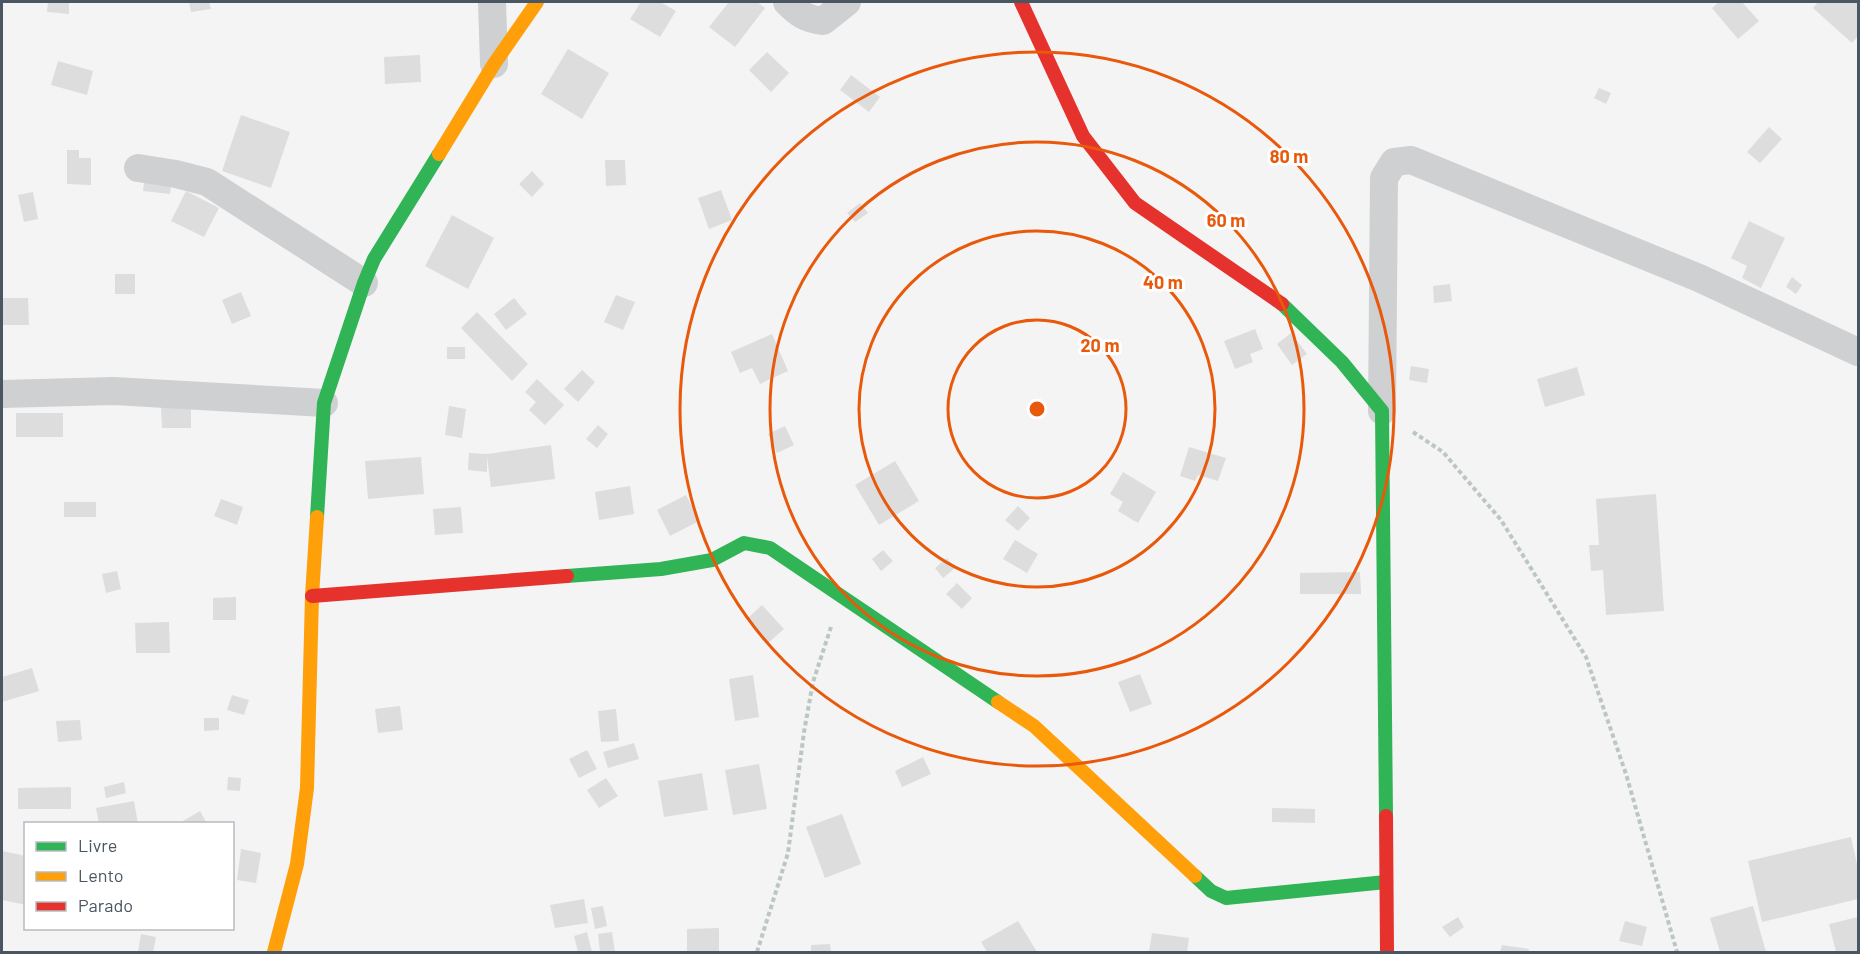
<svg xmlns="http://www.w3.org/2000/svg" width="1860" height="954" viewBox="0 0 1860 954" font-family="Barlow,sans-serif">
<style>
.building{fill:#ddddde}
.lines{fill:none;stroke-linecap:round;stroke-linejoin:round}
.path{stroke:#bcc7c4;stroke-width:4;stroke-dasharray:4.5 3;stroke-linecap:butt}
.street{stroke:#ced0d2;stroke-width:28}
.fast{stroke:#30b455;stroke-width:14}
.slow{stroke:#ff9f0a;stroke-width:14}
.jam{stroke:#e5322d;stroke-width:14}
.ring{fill:none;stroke:#e8590c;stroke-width:3}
.centre{fill:#e8590c;stroke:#fff;stroke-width:3}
.ring-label{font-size:18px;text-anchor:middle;font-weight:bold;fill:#e8590c;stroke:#fff;stroke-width:6;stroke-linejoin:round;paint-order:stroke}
</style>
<rect width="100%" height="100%" fill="#f4f4f4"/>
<path class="building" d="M48 2H69V14L47 12Z
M189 2H209L211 9 191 12Z
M641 2H660L676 11 660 37 630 19Z
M729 2H757L765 8 735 47 709 27Z
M1719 2H1742L1759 21 1738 39 1712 8Z
M1818 2H1858V36L1852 43 1813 8Z
M568 49 609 73 582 119 541 94Z
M767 52 789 73 771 92 749 70Z
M420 55 421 82 385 84 384 57Z
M58 61 93 71 87 95 51 85Z
M851 75 880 97 869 112 840 90Z
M1599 88 1611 93 1606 104 1594 98Z
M241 115 290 132 271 188 222 171Z
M1769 127 1782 139 1760 163 1747 152Z
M67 150H79V158H91V185L67 184Z
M605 160H625L626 185 606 186Z
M532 171 544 184 532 197 519 184Z
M145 175 172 177 170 194 143 191Z
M721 190 732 220 709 229 698 198Z
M186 191 219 208 204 237 171 221Z
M33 192 38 219 24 222 18 195Z
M860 203 868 213 855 222 847 213Z
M452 215 494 238 468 289 425 266Z
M1749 221 1785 238 1761 288 1742 278 1747 266 1731 258Z
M115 274H135V294H115Z
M1792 277 1802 285 1796 294 1786 287Z
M1450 284 1452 301 1434 303 1433 286Z
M241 292 251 316 232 324 222 300Z
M616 295 635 302 623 330 604 322Z
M2 298H28L29 325H2Z
M514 298 527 314 506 330 494 314Z
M477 312 528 364 512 381 461 328Z
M1255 329 1263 349 1250 354 1253 362 1235 369 1224 341Z
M1291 333 1307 354 1292 365 1277 344Z
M772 334 788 371 760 384 752 368 740 373 731 352Z
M447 347H465V359H447Z
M1411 366 1429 369 1427 383 1409 380Z
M1577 367 1585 395 1545 407 1537 379Z
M582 370 595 382 578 402 564 389Z
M537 379 564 405 545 425 529 410 536 402 525 392Z
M449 406 466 409 462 438 445 435Z
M161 407 191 408V428H162Z
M16 413H63V437H16Z
M598 425 608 434 597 448 586 439Z
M785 426 794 445 777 453 768 434Z
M551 445 555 479 491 487 487 457V472L468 470 469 453 487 454Z
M1189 447 1226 458 1218 481 1198 475 1195 481 1180 476Z
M421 457 424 494 368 499 365 461Z
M895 461 919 501 879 525 855 485Z
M1123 472 1156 492 1138 523 1118 511 1123 502 1110 494Z
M630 486 634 514 599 520 595 492Z
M1656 494 1664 611 1606 615 1603 570 1591 571 1589 545H1599L1596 499Z
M686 495 699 521 670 536 657 510Z
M221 499 243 507 237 525 214 516Z
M64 502H96V517H64Z
M1018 506 1030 518 1018 531 1005 520Z
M461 507 463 533 435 535 433 509Z
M1015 540 1038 554 1027 573 1003 559Z
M883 550 893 561 881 571 872 559Z
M947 558 955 568 943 578 935 568Z
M117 571 121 589 106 593 102 574Z
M1360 572 1361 594H1300V573Z
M957 583 972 598 962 609 946 594Z
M236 597V620H213V598Z
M762 605 784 629 768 643 747 619Z
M169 622 170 653H136L135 623Z
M32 668 39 691 2 702V677Z
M1140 674 1152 704 1130 712 1118 682Z
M753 675 759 717 735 721 729 679Z
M232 695 249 700 244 715 227 710Z
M400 706 403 730 378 733 375 709Z
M616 709 619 741 601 742 598 711Z
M204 718H219V730L204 731Z
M80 720 82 740 58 742 56 721Z
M634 743 639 759 608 768 603 752Z
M587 750 597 769 579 778 569 759Z
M923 757 931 774 902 787 895 771Z
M759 764 767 809 733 815 725 770Z
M702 773 708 810 664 817 658 781Z
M228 777 241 778 240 791 227 790Z
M606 778 618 796 599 808 587 790Z
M124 782 126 793 106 798 104 787Z
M71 787V809H18V788Z
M134 801 138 824H99L96 808Z
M1272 808 1315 809V823L1272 822Z
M200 811 207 824H178Z
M842 814 861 864 825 878 806 827Z
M1851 837 1858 869V899L1762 922 1748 861Z
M241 849 261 853 256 883 237 880Z
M2 851 26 856V905L2 900Z
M584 899 588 923 555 928 550 905Z
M603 906 607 926 595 929 591 908Z
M1753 906 1766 952H1720L1710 918Z
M1458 917 1464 927 1450 937 1442 927Z
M1858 917V952H1836L1829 924Z
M1018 921 1037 952H987L981 942Z
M1625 921 1647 927 1642 946 1619 941Z
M719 928V952H687V929Z
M587 932 592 952H578L574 936Z
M612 932 615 952H600L598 934Z
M1152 933 1189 938 1187 952H1149Z
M141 934 156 937 153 952H138Z
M830 944 831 952H811V945Z
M1502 945 1529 949 1528 952H1500Z"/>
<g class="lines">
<path class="path" d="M1413 432 1443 452 1501 520 1586 657 1626 774 1677 952
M757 952 788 853 804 732 813 682 831 627"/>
<path class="street" d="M492 2 494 64
M787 2C799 14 806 19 823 21L847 2
M138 168 176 174 207 182 364 283
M2 394 114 391 324 403
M1382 411 1384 178 1394 162 1411 160 1699 278 1858 352"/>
<path class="fast" d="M1282 304 1342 362 1382 411 1386 816
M317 517 324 403 364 283 374 259 439 154
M567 576 661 569 712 560 744 543 770 548 998 702
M1195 876 1211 891 1226 898 1386 882"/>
<path class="slow" d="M439 154 494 64 537 2
M998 702 1034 726 1195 876
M274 952 297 864 307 788 312 596 317 517"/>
<path class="jam" d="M1021 2 1083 136 1135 203 1282 304
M312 596 567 576
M1386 816 1387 952"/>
</g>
<g class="ring">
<circle cx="1037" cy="409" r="89"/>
<circle cx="1037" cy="409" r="178"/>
<circle cx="1037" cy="409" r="267"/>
<circle cx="1037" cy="409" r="357"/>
</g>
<circle cx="1037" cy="409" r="9" class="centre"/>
<g class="ring-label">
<text x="1289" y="163">80 m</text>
<text x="1226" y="227">60 m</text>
<text x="1163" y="289">40 m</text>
<text x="1100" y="352">20 m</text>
</g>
<rect width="1860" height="954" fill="none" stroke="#4a5661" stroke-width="6"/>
<rect x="24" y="822" width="210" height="108" fill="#ffffff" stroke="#b7bbc0" stroke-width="1.5"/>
<rect x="36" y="842" width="30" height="9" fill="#30b455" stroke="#b7bbc0" stroke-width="1.5"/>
<text x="78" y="852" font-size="18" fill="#4a5661">Livre</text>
<rect x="36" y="872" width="30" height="9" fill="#ff9f0a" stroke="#b7bbc0" stroke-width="1.5"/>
<text x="78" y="882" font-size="18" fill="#4a5661">Lento</text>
<rect x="36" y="902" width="30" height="9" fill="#e5322d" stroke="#b7bbc0" stroke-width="1.5"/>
<text x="78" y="912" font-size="18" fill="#4a5661">Parado</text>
</svg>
